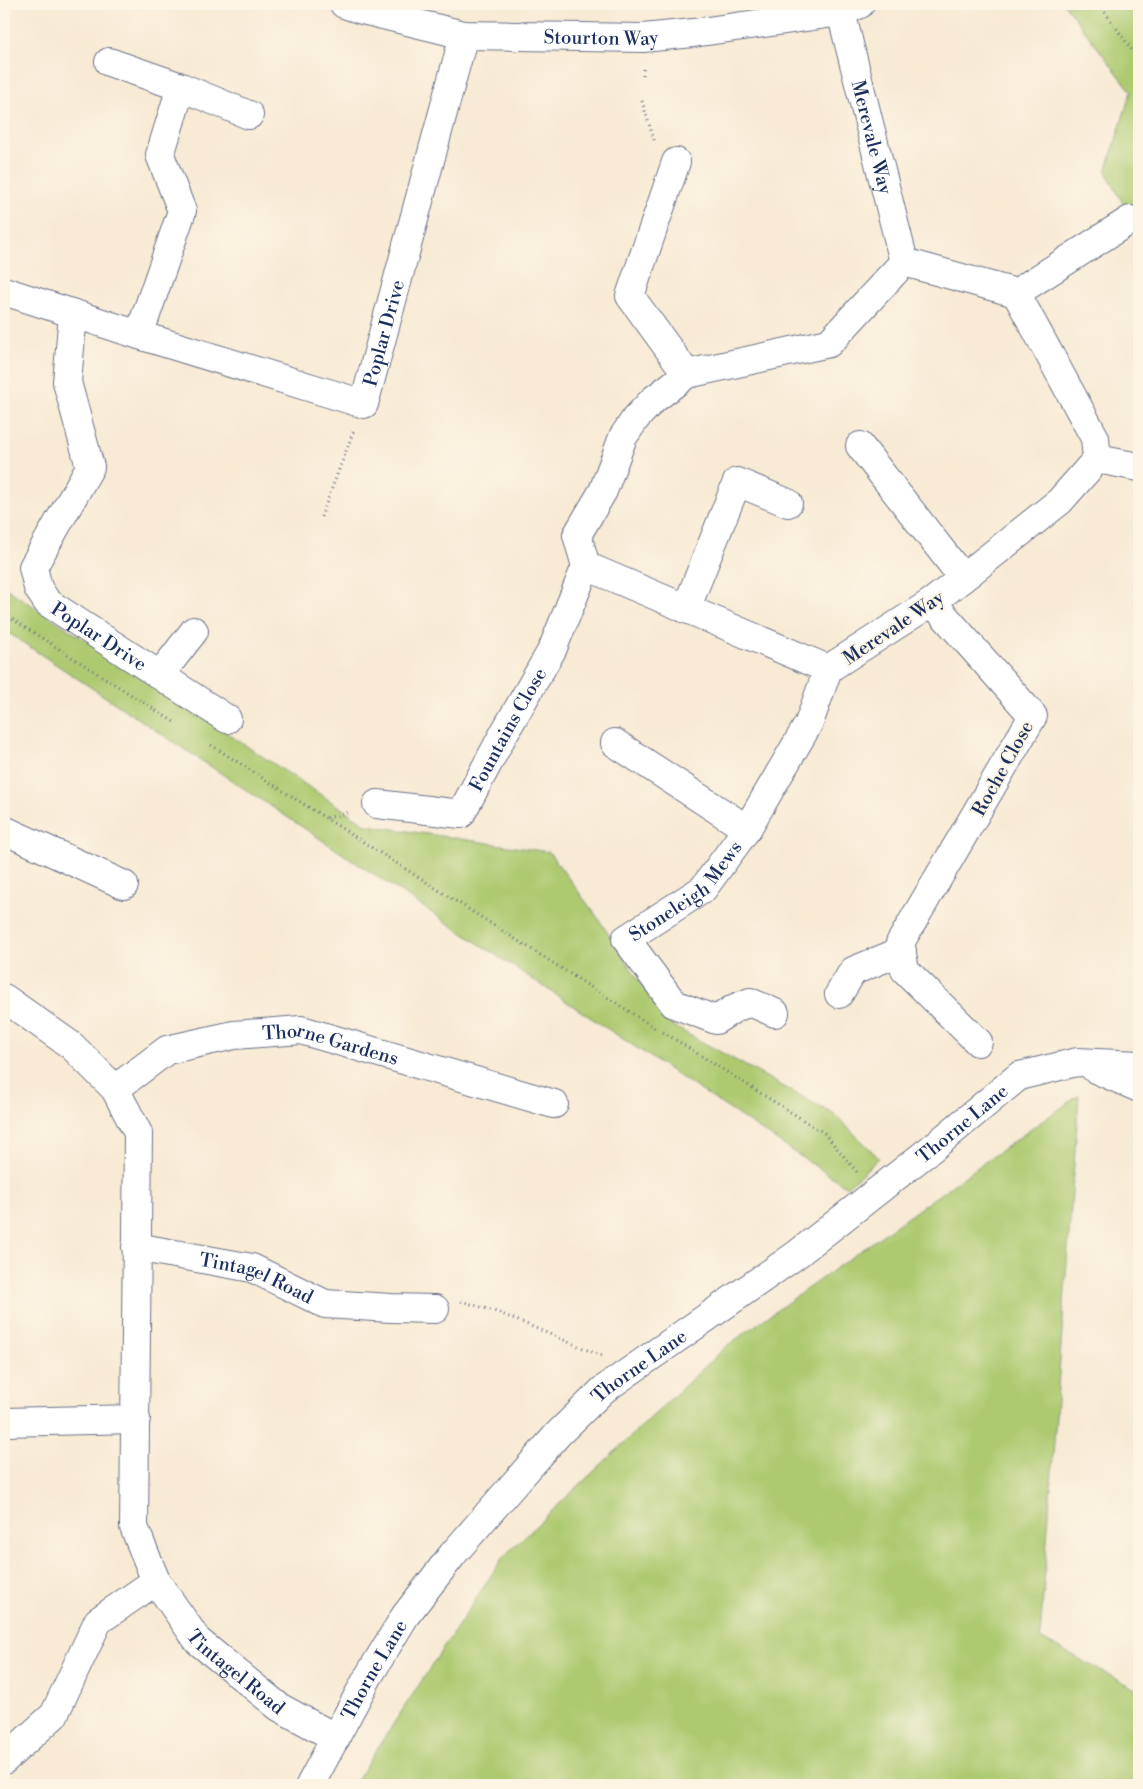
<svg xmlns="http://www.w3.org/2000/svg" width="1143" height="1789" viewBox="0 0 1143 1789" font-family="'Libre Bodoni',serif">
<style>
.green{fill:#aeca71;stroke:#647c68}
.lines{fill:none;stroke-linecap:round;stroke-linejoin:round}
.minor-casing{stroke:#687087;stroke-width:30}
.path{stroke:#687087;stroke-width:3;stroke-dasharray:1 4;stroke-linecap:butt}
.minor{stroke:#fff;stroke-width:28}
.labels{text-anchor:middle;stroke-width:4;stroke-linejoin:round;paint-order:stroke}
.street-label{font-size:19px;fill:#1b2f5e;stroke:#fcf5e5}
</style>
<rect width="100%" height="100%" fill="#fcf5e5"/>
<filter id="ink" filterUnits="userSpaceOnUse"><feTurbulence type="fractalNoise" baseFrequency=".02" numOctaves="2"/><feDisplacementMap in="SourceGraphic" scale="10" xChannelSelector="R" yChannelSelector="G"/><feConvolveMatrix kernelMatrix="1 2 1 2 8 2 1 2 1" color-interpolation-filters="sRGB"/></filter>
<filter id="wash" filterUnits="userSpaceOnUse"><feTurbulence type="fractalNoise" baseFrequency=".0096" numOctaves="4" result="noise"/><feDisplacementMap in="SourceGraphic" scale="20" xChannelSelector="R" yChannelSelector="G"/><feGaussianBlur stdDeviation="1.12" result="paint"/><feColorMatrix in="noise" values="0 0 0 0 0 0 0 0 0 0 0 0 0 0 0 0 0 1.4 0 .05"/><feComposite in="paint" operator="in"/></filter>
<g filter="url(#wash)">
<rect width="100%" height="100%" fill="#f8ead4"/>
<path class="green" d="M1064 4H1139V233L1106 172 1131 91Z
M4 587 367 825 549 852 598 918 666 1022 835 1115 879 1158 847 1187 4 630Z
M1079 1095 1040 1638 1139 1691V1785H353L504 1556 728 1345Z"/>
</g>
<g filter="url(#ink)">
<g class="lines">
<defs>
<g id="minor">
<path id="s1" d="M344 4 362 10 464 35 643 38 693 33 841 12 860 4"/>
<path id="s2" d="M841 12 904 262"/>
<path d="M109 62 181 87 249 115"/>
<path d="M676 162 630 296 687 374"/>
<path d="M904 262 1016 293 1095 438 1097 459 1060 501 963 578 932 602 828 669 586 566 577 535 603 491 623 437 636 418 653 400 687 374 829 343Z"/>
<path id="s3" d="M4 291 139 335 364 404 464 35"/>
<path d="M1016 293 1130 220"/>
<path id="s4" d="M73 314 67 382 90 467 33 567 38 588 47 602 227 719"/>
<path d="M139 335 182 211 160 155 181 87"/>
<path d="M860 446 963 578"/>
<path d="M1097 459 1139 467"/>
<path d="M932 602 1033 716 900 943 905 970 978 1042"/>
<path d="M686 609 737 482 788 503"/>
<path d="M160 675 194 631"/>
<path d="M615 743 747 829"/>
<path id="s5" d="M377 804 461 814 503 735 552 650 586 566"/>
<path d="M4 830 124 885"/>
<path d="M839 994 853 971 902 951"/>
<path id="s6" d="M4 998 72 1046 115 1089 138 1133 134 1527 156 1581 198 1641 279 1707 336 1738"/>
<path id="s7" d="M775 1013 750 1002 735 1008 716 1020 674 1004 626 939 703 889 747 829 809 723 828 669"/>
<path d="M1095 1069 1139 1088"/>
<path id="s8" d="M115 1089 167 1050 234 1035 301 1030 554 1104"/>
<path id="s9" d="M136 1247 252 1268 325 1304 391 1308 435 1309"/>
<path d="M4 1422 136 1419"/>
<path d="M4 1760 54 1715 98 1621 156 1581"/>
<path id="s10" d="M310 1785 368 1677 405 1616 453 1554 500 1500 558 1434 603 1390 796 1255 936 1145 1019 1076 1077 1062 1139 1065"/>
</g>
</defs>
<use href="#minor" class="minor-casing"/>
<path class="path" d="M1099 4 1139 60
M643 75V66
M642 101 655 143
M321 517 354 430
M4 614 174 722
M211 745 655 1028
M327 818 350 812
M663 1032 824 1133 857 1172
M461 1301 497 1312 602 1356"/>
<use href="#minor" class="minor"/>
</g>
</g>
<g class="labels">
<g class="street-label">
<text dy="7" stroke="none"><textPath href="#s1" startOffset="261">Stourton Way</textPath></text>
<text dy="7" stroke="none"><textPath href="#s2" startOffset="129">Merevale Way</textPath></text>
<text dy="7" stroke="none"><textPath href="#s3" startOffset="451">Poplar Drive</textPath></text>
<text transform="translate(893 627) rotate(-34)" y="7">Merevale Way</text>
<text dy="7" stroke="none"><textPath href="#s4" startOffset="372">Poplar Drive</textPath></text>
<text dy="7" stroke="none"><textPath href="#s5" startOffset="181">Fountains Close</textPath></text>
<text transform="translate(1002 768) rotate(-61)" y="7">Roche Close</text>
<text dy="7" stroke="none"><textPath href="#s7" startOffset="269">Stoneleigh Mews</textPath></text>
<text dy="7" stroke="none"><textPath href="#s8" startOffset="232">Thorne Gardens</textPath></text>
<text dy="7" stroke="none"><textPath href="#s10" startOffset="942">Thorne Lane</textPath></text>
<text dy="7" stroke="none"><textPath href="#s9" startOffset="125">Tintagel Road</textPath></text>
<text dy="7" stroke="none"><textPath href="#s10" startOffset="538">Thorne Lane</textPath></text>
<text dy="7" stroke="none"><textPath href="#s6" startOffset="768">Tintagel Road</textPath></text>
<text dy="7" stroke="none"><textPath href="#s10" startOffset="132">Thorne Lane</textPath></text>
</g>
</g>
<rect width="1143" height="1789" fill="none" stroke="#fcf5e5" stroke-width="20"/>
</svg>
